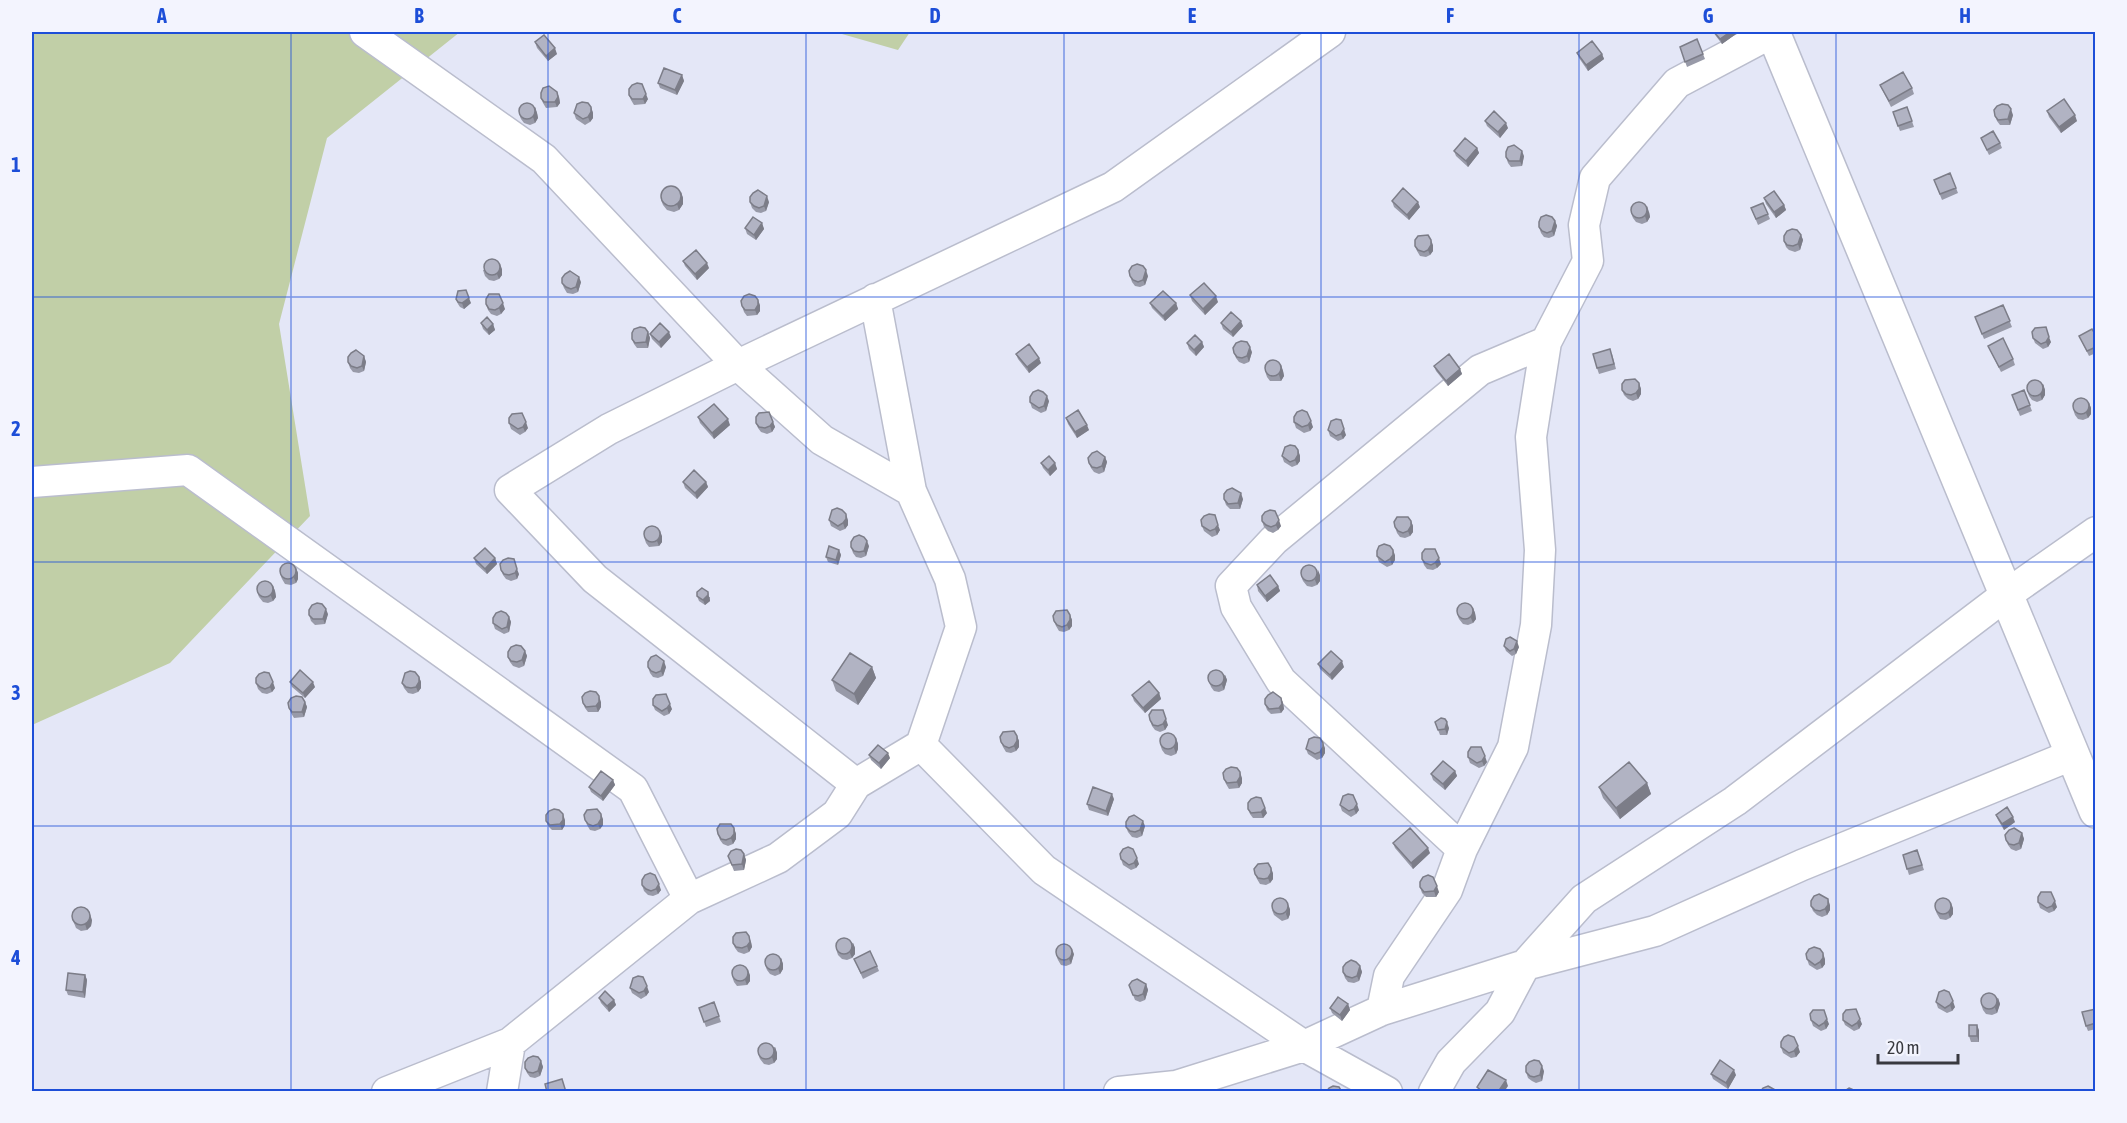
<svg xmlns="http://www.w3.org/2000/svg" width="2127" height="1123" viewBox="0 0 2127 1123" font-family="'Asap Condensed',sans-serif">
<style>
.green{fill:#c1cfa7}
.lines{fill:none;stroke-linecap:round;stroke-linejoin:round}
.minor-casing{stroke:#babdcd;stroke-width:33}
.secondary-casing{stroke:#babdcd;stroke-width:36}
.minor{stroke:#fff;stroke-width:30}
.secondary{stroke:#fff;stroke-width:33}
.wall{fill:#989aa8}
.shaded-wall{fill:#7c7d88}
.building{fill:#b1b3c3;stroke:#7c7d88;stroke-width:1.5}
.grid{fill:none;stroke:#1d4ed8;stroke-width:1.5;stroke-opacity:0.55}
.neatline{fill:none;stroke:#1d4ed8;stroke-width:2}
.grid-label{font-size:20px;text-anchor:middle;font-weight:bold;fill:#1d4ed8}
</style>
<rect width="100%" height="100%" fill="#e4e7f7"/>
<path class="green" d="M32 32H460L327 138 279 324 310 516 170 663 32 725Z
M835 32H910L898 50Z"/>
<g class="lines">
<defs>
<path id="minor" d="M365 32 544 159 738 365 822 440 911 491
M32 482 188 470 633 789 689 899
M921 745 1044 870 1304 1046 1387 1092
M856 784 595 579 510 490 609 429 738 365 1113 187 1330 32
M1462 849 1281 681 1236 607 1231 586 1274 540 1480 370 1546 342
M1382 1010 1389 976 1447 890 1462 849 1513 747 1536 625 1540 550 1531 437 1546 342 1588 261 1584 225 1595 178 1677 83 1773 32
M387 1092 510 1043 689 899 778 858 837 814 856 784 921 745 961 627 950 579 911 491 875 299
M502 1092 510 1043
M1119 1092 1176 1086 1304 1046 1382 1010 1525 965 1655 931 1802 865 2072 755
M1434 1092 1451 1062 1500 1012 1525 965 1584 899 1735 801 2006 595 2096 532"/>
<path id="secondary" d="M1773 32 2096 811"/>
</defs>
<use href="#minor" class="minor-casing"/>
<use href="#secondary" class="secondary-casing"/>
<use href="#minor" class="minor"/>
<use href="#secondary" class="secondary"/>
</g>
<path class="wall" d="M1713 32H1735L1736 34 1722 44Z
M1697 39 1705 59 1687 67 1680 47Z
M535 42 557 54 548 61 537 48Z
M1577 53 1602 54 1604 59 1588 71 1579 58Z
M682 75 684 81 677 95 660 88 658 83Z
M1880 85 1912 88 1914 94 1891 107Z
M629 95 648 99 645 104 634 105 631 100Z
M559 97 560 103 557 107 546 108 543 103 541 98Z
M535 107 537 113 538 118 535 123 530 125 524 123 521 119 519 114Z
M591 107 593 113V118L590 122 585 125 576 119 574 113Z
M1907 107 1914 127 1900 131 1893 112Z
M2047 111 2077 121 2061 133 2049 117Z
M2013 115 2010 125H2000L1997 121 1995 116Z
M1485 121 1508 128 1500 138 1487 126Z
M1981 138 2000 143 2002 148 1989 155Z
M1477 148 1479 153 1468 167 1456 156 1454 151Z
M1524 156 1522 166 1511 167 1508 163 1506 157Z
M1950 173 1958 193 1942 200 1934 180Z
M681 192 683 198V204L679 210 674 212 667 210 663 205 661 200Z
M1764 198 1784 205 1786 210 1776 218 1766 204Z
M1392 201 1420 207 1409 220 1394 207Z
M750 202H769L766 211 761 213 756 212 752 208Z
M1763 203 1770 219 1758 225 1751 208Z
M1649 212 1650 217 1647 222 1642 224 1636 222 1633 218 1631 213Z
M1555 221 1557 226 1554 236 1549 238 1544 237 1541 233 1539 227Z
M762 223 764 229 756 240 747 234 745 228Z
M1801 235 1803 240 1800 250 1795 252 1789 250 1786 247 1784 241Z
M1433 245V251L1430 255 1426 257 1420 256 1417 251 1415 246Z
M683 261 709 268 697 280 685 266Z
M502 269V275L499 279 494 281 489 280 485 276 483 270Z
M1130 276H1148L1145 285 1140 287 1135 286 1132 282Z
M581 282 578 292 573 294 567 293 564 288 562 283Z
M1190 295 1218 302 1205 315 1192 301Z
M456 299 471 303 464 309 460 307 458 304Z
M1150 303H1176L1178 309 1165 321 1152 308Z
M486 304 505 309 501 314 497 316 491 314 488 310Z
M760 305V311L757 315 747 316 744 312 742 306Z
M2003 305 2012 327 1984 339 1975 317Z
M481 323 493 324 495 330 489 335 483 329Z
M1221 323 1243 326 1233 337 1223 329Z
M648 332 650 338 648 348H637L634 344 632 339Z
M650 334 671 337 661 348 652 339Z
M2079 336H2096V353L2089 356Z
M2033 338 2051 342 2048 347 2043 349 2035 343Z
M1202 342 1204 347 1196 356 1189 349 1187 343Z
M1988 346 2013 359 2015 365 2001 372Z
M1252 352 1249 362 1244 364 1239 362 1236 358 1234 353Z
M1016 354 1041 363 1029 373 1018 359Z
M1612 354 1616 369 1599 374 1597 368Z
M364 356 366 362 364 371 359 373 353 372 350 368 348 362Z
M1281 365 1283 371 1284 376 1281 381H1270L1267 377 1265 371Z
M1434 366 1460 369 1462 374 1448 386 1436 371Z
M1639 383 1641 389V394L1638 399 1633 401 1628 399 1624 395 1622 390Z
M2043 384 2045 390V395L2042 400 2037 402 2032 400 2029 396 2027 390Z
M2024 390 2032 411 2020 416 2012 395Z
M1049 401 1046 411 1041 413 1032 408 1030 402Z
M2089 403 2091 408V414L2088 418 2083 420 2078 419 2075 415 2073 409Z
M698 417 730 425 714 439 700 423Z
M1066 418 1089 430 1077 438 1068 424Z
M773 422 775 427 772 432 767 434 761 432 758 428 756 423Z
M1294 422 1313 427 1310 431 1304 433 1296 428Z
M509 423 528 428 525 432 520 435 511 429Z
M1328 430 1346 435 1343 439 1338 441 1330 436Z
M1298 450 1300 456V461L1297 465 1292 467 1284 462 1282 456Z
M1105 457 1107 462 1104 472 1099 474 1094 472 1091 468 1089 463Z
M1041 463H1055L1057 469 1050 476 1043 468Z
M683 482H706L708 487 697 499 685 488Z
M1224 499H1243L1240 509H1230L1226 505Z
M829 520H848V525L845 529 840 531 831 526Z
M1262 521 1281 526 1278 530 1273 533 1268 531 1264 527Z
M1411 521 1413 526V532L1410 536 1405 538 1400 537 1397 533 1395 527Z
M1202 526 1220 530 1217 535 1212 537 1204 531Z
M662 536V542L659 546 649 547 646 543 644 537Z
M869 546 866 556 861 558 856 557 853 553 851 547Z
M839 550 841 555 838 565 828 562 826 557Z
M1395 555V560L1392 565 1387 567 1379 562 1377 556Z
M474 558H495L497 564 487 574 476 564Z
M1422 559 1441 564 1437 568 1433 570 1427 569 1424 565Z
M296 568 298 573V579L296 583 291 585 285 584 282 579 280 574Z
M501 570 519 574 517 579 511 581 506 579 503 575Z
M1320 575V581L1317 585 1312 587 1307 586 1303 581 1301 576Z
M1257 585 1278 586 1280 591 1267 602 1258 591Z
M273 586 275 591 276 597 273 601 268 603 263 602 259 597 257 592Z
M697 596 710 597V601L705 605 699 601Z
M1473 608 1475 613 1476 619 1473 623 1468 625 1463 624 1459 619 1457 614Z
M328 614 325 624 315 625 311 621 309 615Z
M1070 615 1072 620V626L1069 630 1064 632 1059 631 1056 626 1054 621Z
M509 617 511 622 509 632 504 634 495 629 493 623Z
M1504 646 1519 647 1516 654 1512 656 1506 651Z
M525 651 527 656 524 666 519 668 513 666 510 662 508 657Z
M1318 664 1344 667 1332 680 1320 669Z
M648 667H666L663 676 658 678 653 677 650 673Z
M872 667 876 678 858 705 836 691 832 680Z
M1225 675 1227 680 1224 690 1219 692 1214 691 1211 687 1209 681Z
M419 677 421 682V688L418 692 413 694 408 693 404 688 402 683Z
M290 682 315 687 305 698 292 687Z
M256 683 275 688 272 692 267 694 262 693 258 689Z
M1159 693 1161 699 1145 713 1134 701 1132 695Z
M1281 698 1283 703 1284 709 1281 713 1271 714 1267 710 1265 704Z
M305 702 307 707 304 717 294 718 291 713 289 708Z
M601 702V707L598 712H588L585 708 583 703Z
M653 705 672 709 669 714 664 716 655 710Z
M1150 720 1168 725 1165 730 1160 732 1155 730 1152 726Z
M1435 722 1449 728 1447 735H1440Z
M1017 736 1019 741V747L1016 751 1011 753 1006 752 1003 747 1001 742Z
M1176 738 1178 744V749L1176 754 1171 756 1165 754 1162 750 1160 744Z
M1325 748V753L1322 758 1317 760 1308 754 1306 749Z
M869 755 890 758 881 769 871 760Z
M1468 757 1487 762 1484 766 1479 768 1470 763Z
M1455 771 1457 776 1445 790 1433 780 1431 774Z
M1242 778V783L1239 788 1229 789 1226 784 1224 779Z
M613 780 615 785 603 801 591 792 589 787Z
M1647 783 1651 794 1620 819 1603 798 1599 787Z
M1114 799 1108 816 1089 810 1087 804Z
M1340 805 1359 810 1356 814 1351 817 1342 811Z
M1248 809 1267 813 1263 818H1253L1250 814Z
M1996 815 2015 822 2004 830 1998 820Z
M603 819V825L600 829 595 831 590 830 587 825 585 820Z
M565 820V825L562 830H552L548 826 546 821Z
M1145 826 1142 836 1137 838 1132 837 1128 832 1126 827Z
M734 828 736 834V839L733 844 728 846 723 844 720 840 718 834Z
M2022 833 2024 839 2021 849 2016 851 2011 849 2008 845 2006 840Z
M1393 843 1430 853 1413 869 1395 848Z
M1917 850 1924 870 1909 875 1903 855Z
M744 854 746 860 744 870 734 871 730 861Z
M1121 859 1139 864 1136 868 1131 870 1123 865Z
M1273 873V879L1270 883 1266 885 1260 884 1257 879 1255 874Z
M642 885 661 890 658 894 653 896 648 895 644 891Z
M1420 887 1439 892 1436 897H1426L1422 893Z
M2038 902 2057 907 2054 911 2049 913 2040 908Z
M1830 905V910L1827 915 1822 917 1817 915 1813 911 1811 906Z
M1953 908V914L1950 918 1946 920 1940 919 1937 914 1935 909Z
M1290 909V914L1288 919 1282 921 1274 915 1272 910Z
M72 918 92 920 91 926 87 930 81 931 76 928Z
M751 942 752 947 749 952 744 954 738 952 735 948 733 943Z
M853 943 855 948V954L852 958 847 960 842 959 838 955 836 949Z
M1074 954 1071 964 1066 966 1061 965 1058 960 1056 955Z
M781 958 783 964V969L780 974 775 976 770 974 767 970 765 965Z
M854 959 877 966 879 971 863 979Z
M1807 959H1825V964L1822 968 1817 970 1809 965Z
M1360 966 1362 972 1359 981 1354 983 1348 982 1345 978 1343 972Z
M85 975 87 980 85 998 68 995 66 990Z
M750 975V981L747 985 737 986 734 982 732 976Z
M1146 984 1148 990 1145 1000 1140 1002 1135 1000 1129 985Z
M630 988 649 992 646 996 641 999 632 993Z
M599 998 614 1000 616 1005 609 1012 601 1003Z
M1998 998 2000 1004 1997 1013 1992 1015 1986 1014 1983 1010 1981 1004Z
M714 1002 721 1022 706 1027 699 1008Z
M1936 1002 1955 1007 1952 1011 1947 1013 1938 1008Z
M1348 1004 1350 1010 1342 1021 1332 1013 1330 1008Z
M2096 1009V1029L2088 1031 2086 1026Z
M1811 1020 1829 1024 1826 1029 1821 1031 1813 1026Z
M1843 1020 1862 1024 1859 1029 1854 1031 1845 1025Z
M1979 1030V1042H1971L1969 1036Z
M775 1047 777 1053V1059L774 1063 769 1065 764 1064 760 1059 758 1054Z
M1781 1047 1800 1052 1796 1057 1791 1058 1783 1053Z
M541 1061 543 1067 540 1076 535 1078 530 1077 527 1073 525 1068Z
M1544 1071 1542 1081 1536 1083 1532 1081 1528 1078 1526 1072Z
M1711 1074 1736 1075 1728 1089 1713 1079Z"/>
<path class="shaded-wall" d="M1730 32H1735L1736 34 1722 44 1720 39Z
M555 48 557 54 548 61 546 56Z
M1602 54 1604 59 1588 71 1586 65Z
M682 75 684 81 677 95 675 90Z
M557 92 559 97 560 103 557 107 555 102Z
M646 94 648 99 645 104 643 99Z
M535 107 537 113 538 118 535 123 533 117Z
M591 107 593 113V118L590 122 588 117Z
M2011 109 2013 115 2010 125 2008 119Z
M2075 115 2077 121 2061 133 2059 127Z
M1506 123 1508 128 1500 138 1498 132Z
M1477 148 1479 153 1468 167 1466 161Z
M1522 151 1524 156 1522 166 1520 161Z
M681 192 683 198V204L679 210 677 204Z
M767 196 769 202 766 211 764 206Z
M1418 202 1420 207 1409 220 1407 215Z
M1784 205 1786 210 1776 218 1774 212Z
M1647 206 1649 212 1650 217 1647 222 1645 216Z
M1555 221 1557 226 1554 236 1552 231Z
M762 223 764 229 756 240 754 235Z
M1801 235 1803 240 1800 250 1798 244Z
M1431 240 1433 245V251L1430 255 1428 250Z
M707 263 709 268 697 280 695 274Z
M500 264 502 269V275L499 279 497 274Z
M1146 270 1148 276 1145 285 1143 280Z
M579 277 581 282 578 292 576 287Z
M1216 296 1218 302 1205 315 1203 309Z
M469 298 471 303 464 309 462 303Z
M758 300 760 305V311L757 315 755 310Z
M503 303 505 309 501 314 499 308Z
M1176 303 1178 309 1165 321 1163 316Z
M1241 321 1243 326 1233 337 1231 332Z
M493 324 495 330 489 335 487 330Z
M648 332 650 338 648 348 646 342Z
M669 332 671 337 661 348 659 342Z
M2049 337 2051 342 2048 347 2046 342Z
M1202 342 1204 347 1196 356 1194 350Z
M1250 347 1252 352 1249 362 1247 356Z
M364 356 366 362 364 371 362 366Z
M1039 358 1041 363 1029 373 1027 367Z
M1281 365 1283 371 1284 376 1281 381 1279 375Z
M1460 369 1462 374 1448 386 1446 381Z
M1639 383 1641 389V394L1638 399 1636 393Z
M2043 384 2045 390V395L2042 400 2040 394Z
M1047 396 1049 401 1046 411 1044 406Z
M2089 403 2091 408V414L2088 418 2086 413Z
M728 419 730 425 714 439 712 433Z
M1311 421 1313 427 1310 431 1308 425Z
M526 422 528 428 525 432 523 427Z
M773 422 775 427 772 432 770 426Z
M1087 425 1089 430 1077 438 1075 432Z
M1344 429 1346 435 1343 439 1341 434Z
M1298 450 1300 456V461L1297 465 1295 460Z
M1105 457 1107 462 1104 472 1102 466Z
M1055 463 1057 469 1050 476 1048 470Z
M706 482 708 487 697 499 695 493Z
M1241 493 1243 499 1240 509 1238 503Z
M846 514 848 520V525L845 529 843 523Z
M1279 520 1281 526 1278 530 1276 525Z
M1411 521 1413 526V532L1410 536 1408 531Z
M1218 525 1220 530 1217 535 1215 529Z
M660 531 662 536V542L659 546 657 541Z
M867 541 869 546 866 556 864 551Z
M839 550 841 555 838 565 836 560Z
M1393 550 1395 555V560L1392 565 1390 559Z
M495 558 497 564 487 574 485 569Z
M1439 558 1441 564 1437 568 1435 563Z
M296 568 298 573V579L296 583 294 578Z
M517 569 519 574 517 579 515 573Z
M1318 570 1320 575V581L1317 585 1315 580Z
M273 586 275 591 276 597 273 601 271 596Z
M1278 586 1280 591 1267 602 1265 596Z
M708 592 710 601 705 605 703 600Z
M1473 608 1475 613 1476 619 1473 623 1471 618Z
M326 609 328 614 325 624 323 619Z
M1070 615 1072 620V626L1069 630 1067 625Z
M509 617 511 622 509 632 507 627Z
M1517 641 1519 647 1516 654 1514 649Z
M525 651 527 656 524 666 522 660Z
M664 661 666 667 663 676 661 671Z
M1342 661 1344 667 1332 680 1330 675Z
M872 667 876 678 858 705 854 694Z
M1225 675 1227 680 1224 690 1222 685Z
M419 677 421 682V688L418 692 416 687Z
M273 682 275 688 272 692 270 687Z
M313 682 315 687 305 698 303 693Z
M1159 693 1161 699 1145 713 1143 708Z
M599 696 601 702V707L598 712 596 706Z
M1281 698 1283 703 1284 709 1281 713 1279 708Z
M305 702 307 707 304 717 302 712Z
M670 704 672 709 669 714 667 708Z
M1166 719 1168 725 1165 730 1163 724Z
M1447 722 1449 728 1447 735 1445 729Z
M1017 736 1019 741V747L1016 751 1014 746Z
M1176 738 1178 744V749L1176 754 1174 748Z
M1323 743 1325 748V753L1322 758 1320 752Z
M888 753 890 758 881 769 879 763Z
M1485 756 1487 762 1484 766 1482 761Z
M1455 771 1457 776 1445 790 1443 784Z
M1240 772 1242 778V783L1239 788 1237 782Z
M613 780 615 785 603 801 601 796Z
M1647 783 1651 794 1620 819 1616 808Z
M1112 794 1114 799 1108 816 1106 811Z
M1357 804 1359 810 1356 814 1354 809Z
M1265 808 1267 813 1263 818 1261 812Z
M563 814 565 820V825L562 830 560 824Z
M601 814 603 819V825L600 829 598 824Z
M2013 817 2015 822 2004 830 2002 824Z
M1143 821 1145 826 1142 836 1140 830Z
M734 828 736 834V839L733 844 731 838Z
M2022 833 2024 839 2021 849 2019 843Z
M1428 848 1430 853 1413 869 1411 863Z
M744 854 746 860 744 870 742 864Z
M1137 858 1139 864 1136 868 1134 863Z
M1271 868 1273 873V879L1270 883 1268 878Z
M659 884 661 890 658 894 656 889Z
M1437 886 1439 892 1436 897 1434 891Z
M1828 899 1830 905V910L1827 915 1825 909Z
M2055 901 2057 907 2054 911 2052 906Z
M1951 903 1953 908V914L1950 918 1948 912Z
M1288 904 1290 909V914L1288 919 1286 914Z
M90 914 92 920 91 926 87 930 85 924Z
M749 936 751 942 752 947 749 952 747 946Z
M853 943 855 948V954L852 958 850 953Z
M1072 949 1074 954 1071 964 1069 959Z
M1823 953 1825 959V964L1822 968 1820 962Z
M781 958 783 964V969L780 974 778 968Z
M1360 966 1362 972 1359 981 1357 976Z
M748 970 750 975V981L747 985 745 980Z
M85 975 87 980 85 998 83 992Z
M1146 984 1148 990 1145 1000 1143 994Z
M647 986 649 992 646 996 644 991Z
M1998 998 2000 1004 1997 1013 1995 1008Z
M614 1000 616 1005 609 1012 607 1006Z
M1953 1001 1955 1007 1952 1011 1950 1005Z
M1348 1004 1350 1010 1342 1021 1340 1015Z
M1827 1019 1829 1024 1826 1029 1824 1023Z
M1860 1019 1862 1024 1859 1029 1857 1023Z
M1977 1025 1979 1030V1042L1977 1036Z
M1798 1046 1800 1052 1796 1057 1794 1051Z
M775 1047 777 1053V1059L774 1063 772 1057Z
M541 1061 543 1067 540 1076 538 1071Z
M1542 1066 1544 1071 1542 1081 1540 1075Z
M1734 1070 1736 1075 1728 1089 1726 1083Z
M1506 1080 1508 1086 1504 1092H1498Z"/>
<path class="building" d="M1714 32H1730L1720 39Z
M544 35 555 48 546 56 535 42Z
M1697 39 1703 54 1685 62 1680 47Z
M1592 41 1602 54 1586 65 1577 53Z
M664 68 682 75 675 90 658 83Z
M1903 72 1912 88 1889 101 1880 85Z
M637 83 642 84 646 94 643 99H632L629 95V89L632 85Z
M549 86 557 92 558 97 555 102H544L541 98V93L543 88Z
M2064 99 2075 115 2059 127 2047 111Z
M582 102 588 103 591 107V112L588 117 583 119 574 113 577 104Z
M519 111a8 8 0 1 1 16 0a8 8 0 1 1-16 0Z
M2002 104 2008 105 2011 109 2008 119 1998 120 1995 116 1994 110 1997 106Z
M1907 107 1912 121 1898 126 1893 112Z
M1494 111 1506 123 1498 132 1485 121Z
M1993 131 2000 143 1987 150 1981 138Z
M1465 138 1477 148 1466 161 1454 151Z
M1514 145 1522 151 1520 161H1509L1506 157V152L1508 147Z
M1950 173 1956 188 1940 194 1934 180Z
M661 196a10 10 0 1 1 20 0a10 10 0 1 1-20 0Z
M1403 188 1418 202 1407 215 1392 201Z
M758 190 767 196 764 206 759 208 754 206 750 202V197L753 193Z
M1774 191 1784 205 1774 212 1764 198Z
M1631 210a8 8 0 1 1 16 0a8 8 0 1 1-16 0Z
M1763 203 1768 214 1756 219 1751 208Z
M1546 215 1552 217 1555 221 1552 231 1547 233 1542 231 1539 227V222L1541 217Z
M753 217 762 223 754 235 745 228Z
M1792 229 1797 230 1801 235 1798 244 1793 246 1787 245 1784 241V236L1787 231Z
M1428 235 1431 240V245L1428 250 1424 252 1418 250 1415 246V240L1418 236Z
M696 250 707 263 695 274 683 261Z
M484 267a8 8 0 1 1 16 0a8 8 0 1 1-16 0Z
M1137 264 1143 266 1146 270 1143 280 1138 282 1133 280 1130 276 1129 271 1132 266Z
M570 271 579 277 576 287 571 289 566 287 562 283V278L565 274Z
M1204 283 1216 296 1203 309 1190 295Z
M466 290 469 298 462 303 458 302 456 299 458 291Z
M1163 291 1176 303 1163 316 1150 303Z
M489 294H499L503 303 499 308 495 310 489 309 486 304V299Z
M749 294 755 296 758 300V305L755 310H745L742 306 741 301 744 296Z
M2003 305 2010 321 1982 334 1975 317Z
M1231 312 1241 321 1231 332 1221 323Z
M487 317 493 324 487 330 481 323Z
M660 323 669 332 659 342 650 334Z
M640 327 645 328 648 332 646 342 635 343 632 339V333L634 329Z
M2046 327 2049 337 2046 342 2041 344 2033 338 2032 332 2035 328Z
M2092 329 2096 336V347L2087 351 2079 336Z
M1195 335 1202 342 1194 350 1187 343Z
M2003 338 2013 359 1999 367 1988 346Z
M1241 341 1247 342 1250 347 1247 356 1242 358 1237 357 1234 353 1233 348 1236 343Z
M1029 344 1039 358 1027 367 1016 354Z
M1610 349 1614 364 1597 368 1593 354Z
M356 350 364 356 362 366 357 368 351 366 348 362V357L351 353Z
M1449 354 1460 369 1446 381 1434 366Z
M1265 368a8 8 0 1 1 16 0a8 8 0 1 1-16 0Z
M1635 379 1639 383V389L1636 393 1631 395 1626 394 1622 390V384L1625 380Z
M2027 388a8 8 0 1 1 16 0a8 8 0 1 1-16 0Z
M1038 390 1043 392 1047 396 1044 406 1039 408 1030 402V397L1033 392Z
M2024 390 2030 405 2018 410 2012 395Z
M2073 406a8 8 0 1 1 16 0a8 8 0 1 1-16 0Z
M714 404 728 419 712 433 698 417Z
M1078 410 1087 425 1075 432 1066 418Z
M1302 410 1307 412 1311 421 1308 425 1302 427 1294 422V417L1297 412Z
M769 412 773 422 770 426 765 428 759 427 756 423V417L759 413Z
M522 413 526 422 523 427 518 429 509 423V418L512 414Z
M1336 419 1341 420 1344 429 1341 434 1336 436 1328 430 1331 421Z
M1290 445 1295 446 1298 450V455L1295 460 1290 462 1282 456 1285 447Z
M1097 451 1105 457 1102 466 1097 468 1092 467 1089 463 1088 458 1092 453Z
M1049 456 1055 463 1048 470 1041 463Z
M694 470 706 482 695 493 683 482Z
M1232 488 1241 493 1238 503 1228 504 1224 499V494L1227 490Z
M837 508 842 510 846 514V519L843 523 838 526 829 520 832 510Z
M1270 510 1275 511 1279 520 1276 525 1271 527 1266 525 1262 521V516L1265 512Z
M1209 514 1215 515 1218 525 1215 529 1210 531 1202 526 1201 520 1204 516Z
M1397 517H1408L1411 521V526L1408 531 1403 533 1398 531 1395 527 1394 522Z
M644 534a8 8 0 1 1 16 0a8 8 0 1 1-16 0Z
M859 535 864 537 867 541 864 551 859 552 854 551 851 547V542L854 537Z
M1384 544 1390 546 1393 550V555L1390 559 1385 562 1377 556V551L1379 546Z
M829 546 839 550 836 560 826 557Z
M485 548 495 558 485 569 474 558Z
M1425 549H1435L1439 558 1435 563 1431 565 1425 563 1422 559V553Z
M508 558 514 559 517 569 515 573 509 575 504 574 501 570 500 564 503 560Z
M280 571a8 8 0 1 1 16 0a8 8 0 1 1-16 0Z
M1301 573a8 8 0 1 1 16 0a8 8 0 1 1-16 0Z
M1270 575 1278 586 1265 596 1257 585Z
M257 589a8 8 0 1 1 16 0a8 8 0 1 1-16 0Z
M702 588 708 592V595L703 600 697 596V592Z
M1457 611a8 8 0 1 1 16 0a8 8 0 1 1-16 0Z
M317 603 322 604 326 609 323 619H313L309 615V610L312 605Z
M1067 610 1070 615V620L1067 625 1062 627 1057 625 1054 621 1053 616 1056 611Z
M501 611 506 613 509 617 507 627 502 629 493 623V618L496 613Z
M1510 637 1517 641 1514 649 1510 651 1504 646 1506 639Z
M516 645 521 646 525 651 522 660 517 662 511 661 508 657V652L511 647Z
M1331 651 1342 661 1330 675 1318 664Z
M850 653 872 667 854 694 832 680Z
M656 655 664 661 661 671 656 673 651 671 648 667V662L651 657Z
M1208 678a8 8 0 1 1 16 0a8 8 0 1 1-16 0Z
M300 670 313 682 303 693 290 682Z
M410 671 415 672 419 677V682L416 687 411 688 406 687 402 683 405 673Z
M264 672 269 673 273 682 270 687 265 689 260 687 256 683V678L259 674Z
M1149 681 1159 693 1143 708 1132 695Z
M590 691 596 692 599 696V702L596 706 586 707 583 703 582 697 585 693Z
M1273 692 1281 698 1282 704 1279 708 1269 709 1265 704V699L1268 695Z
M666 694 670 704 667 708 662 711 653 705V699L656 695Z
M296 696 302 697 305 702 302 712H292L289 708 288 703 291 698Z
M1152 710H1163L1166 719 1163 724 1158 726 1153 725 1150 720 1149 715Z
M1441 718 1445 719 1447 722 1445 729 1438 730 1435 722Z
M1014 731 1017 736V741L1014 746 1009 748 1004 746 1001 742 1000 737 1003 732Z
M1160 741a8 8 0 1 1 16 0a8 8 0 1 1-16 0Z
M1314 737 1320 738 1323 743V747L1320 752 1315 754 1306 749 1309 739Z
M878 745 888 753 879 763 869 755Z
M1471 747H1481L1485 756 1482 761 1477 763 1468 757V752Z
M1443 761 1455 771 1443 784 1431 774Z
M1629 762 1647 783 1616 808 1599 787Z
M1231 767 1237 768 1240 772V777L1237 782 1227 783 1224 779 1223 773 1226 769Z
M601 771 613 780 601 796 589 787Z
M1093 787 1112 794 1106 811 1087 804Z
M1348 794 1353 795 1357 804 1354 809 1349 811 1340 805 1343 796Z
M1256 797 1261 798 1265 808 1261 812 1251 813 1248 809V803L1251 799Z
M2007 807 2013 817 2002 824 1996 815Z
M554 809 559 810 563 814V820L560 824 550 825 546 821V815L549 811Z
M597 809 601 814V819L598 824 593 826 588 824 585 820 584 815 587 810Z
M1134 815 1143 821 1140 830 1135 832 1130 831 1126 827V822L1129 817Z
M720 824H731L734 828V834L731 838 726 840 721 839 718 834 717 829Z
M1410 828 1428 848 1411 863 1393 843Z
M2014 828 2022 833 2019 843 2014 845 2009 844 2006 840 2005 835 2009 830Z
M1128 847 1133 849 1137 858 1134 863 1129 865 1121 859 1120 854 1123 849Z
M736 849 741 850 744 854 742 864 732 865 728 856 731 851Z
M1917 850 1922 865 1907 869 1903 855Z
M1268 863 1271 868V873L1268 878 1264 879 1258 878 1255 874 1254 869 1258 864Z
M650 873 655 875 659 884 656 889 651 891 646 889 642 885V880L645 875Z
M1428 875 1433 877 1437 886 1434 891 1424 892 1420 887V882L1423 877Z
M2041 892H2051L2055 901 2052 906 2047 908 2038 902V897Z
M1819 894 1828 899V905L1825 909 1820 911 1815 910 1811 906V901L1814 896Z
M1935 906a8 8 0 1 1 16 0a8 8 0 1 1-16 0Z
M1272 906a8 8 0 1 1 16 0a8 8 0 1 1-16 0Z
M72 916a9 9 0 1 1 18 0a9 9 0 1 1-18 0Z
M746 932 749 936 750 942 747 946 742 948 736 947 733 943V937L736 933Z
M836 946a8 8 0 1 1 16 0a8 8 0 1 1-16 0Z
M1056 952a8 8 0 1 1 16 0a8 8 0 1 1-16 0Z
M1814 947 1820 949 1823 953V958L1820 962 1815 965 1807 959 1806 954 1809 949Z
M870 951 877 966 861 973 854 959Z
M765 962a8 8 0 1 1 16 0a8 8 0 1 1-16 0Z
M1351 960 1356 962 1360 966 1357 976 1352 978 1346 976 1343 972V967L1346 963Z
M732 973a8 8 0 1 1 16 0a8 8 0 1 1-16 0Z
M68 973 85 975 83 992 66 990Z
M638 976 643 977 647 986 644 991 639 993 630 988 633 978Z
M1137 979 1146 984 1143 994 1138 996 1133 995 1129 985 1132 981Z
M1944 990 1949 992 1953 1001 1950 1005 1945 1008 1936 1002 1939 992Z
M605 991 614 1000 607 1006 599 998Z
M1981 1001a8 8 0 1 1 16 0a8 8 0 1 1-16 0Z
M1338 997 1348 1004 1340 1015 1330 1008Z
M714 1002 719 1016 704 1022 699 1008Z
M1856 1009 1860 1019 1857 1023 1852 1026 1843 1020V1014L1846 1010Z
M2096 1009V1023L2086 1026 2082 1012Z
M1813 1010H1824L1827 1019 1824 1023 1819 1026 1811 1020 1810 1014Z
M1969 1025H1977V1036H1969Z
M1788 1035 1794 1037 1798 1046 1794 1051 1789 1053 1781 1047V1042L1784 1037Z
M758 1051a8 8 0 1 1 16 0a8 8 0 1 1-16 0Z
M533 1056 538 1057 541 1061 538 1071 533 1073 528 1072 525 1068V1062L528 1058Z
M1534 1060 1539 1061 1542 1066 1540 1075 1534 1077 1530 1076 1526 1072V1066L1529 1062Z
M1720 1060 1734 1070 1726 1083 1711 1074Z
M1488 1070 1506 1080 1498 1092H1483L1477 1087Z
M562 1079 566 1092H547L545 1084Z
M1333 1086 1339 1087 1342 1092H1326L1329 1088Z
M1768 1086 1777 1091V1092H1760L1763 1088Z
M1849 1088 1854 1090 1855 1092H1843Z"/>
<path class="grid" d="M291 32V1092M548 32V1092M806 32V1092M1064 32V1092M1321 32V1092M1579 32V1092M1836 32V1092M32 297H2096M32 562H2096M32 826H2096"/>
<rect width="2127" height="1123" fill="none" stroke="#f3f4fe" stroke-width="66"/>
<path d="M1878 1054v9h80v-9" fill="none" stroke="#38393f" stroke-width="3"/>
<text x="1887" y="1054" font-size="18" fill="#38393f" stroke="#f3f4fe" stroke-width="4.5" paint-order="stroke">20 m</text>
<rect x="33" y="33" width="2061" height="1057" class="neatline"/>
<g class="grid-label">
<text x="162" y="23">A</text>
<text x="419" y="23">B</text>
<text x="677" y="23">C</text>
<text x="935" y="23">D</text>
<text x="1192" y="23">E</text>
<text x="1450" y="23">F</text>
<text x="1708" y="23">G</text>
<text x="1965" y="23">H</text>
<text x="16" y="172">1</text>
<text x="16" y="436">2</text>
<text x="16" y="700">3</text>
<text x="16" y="965">4</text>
</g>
</svg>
